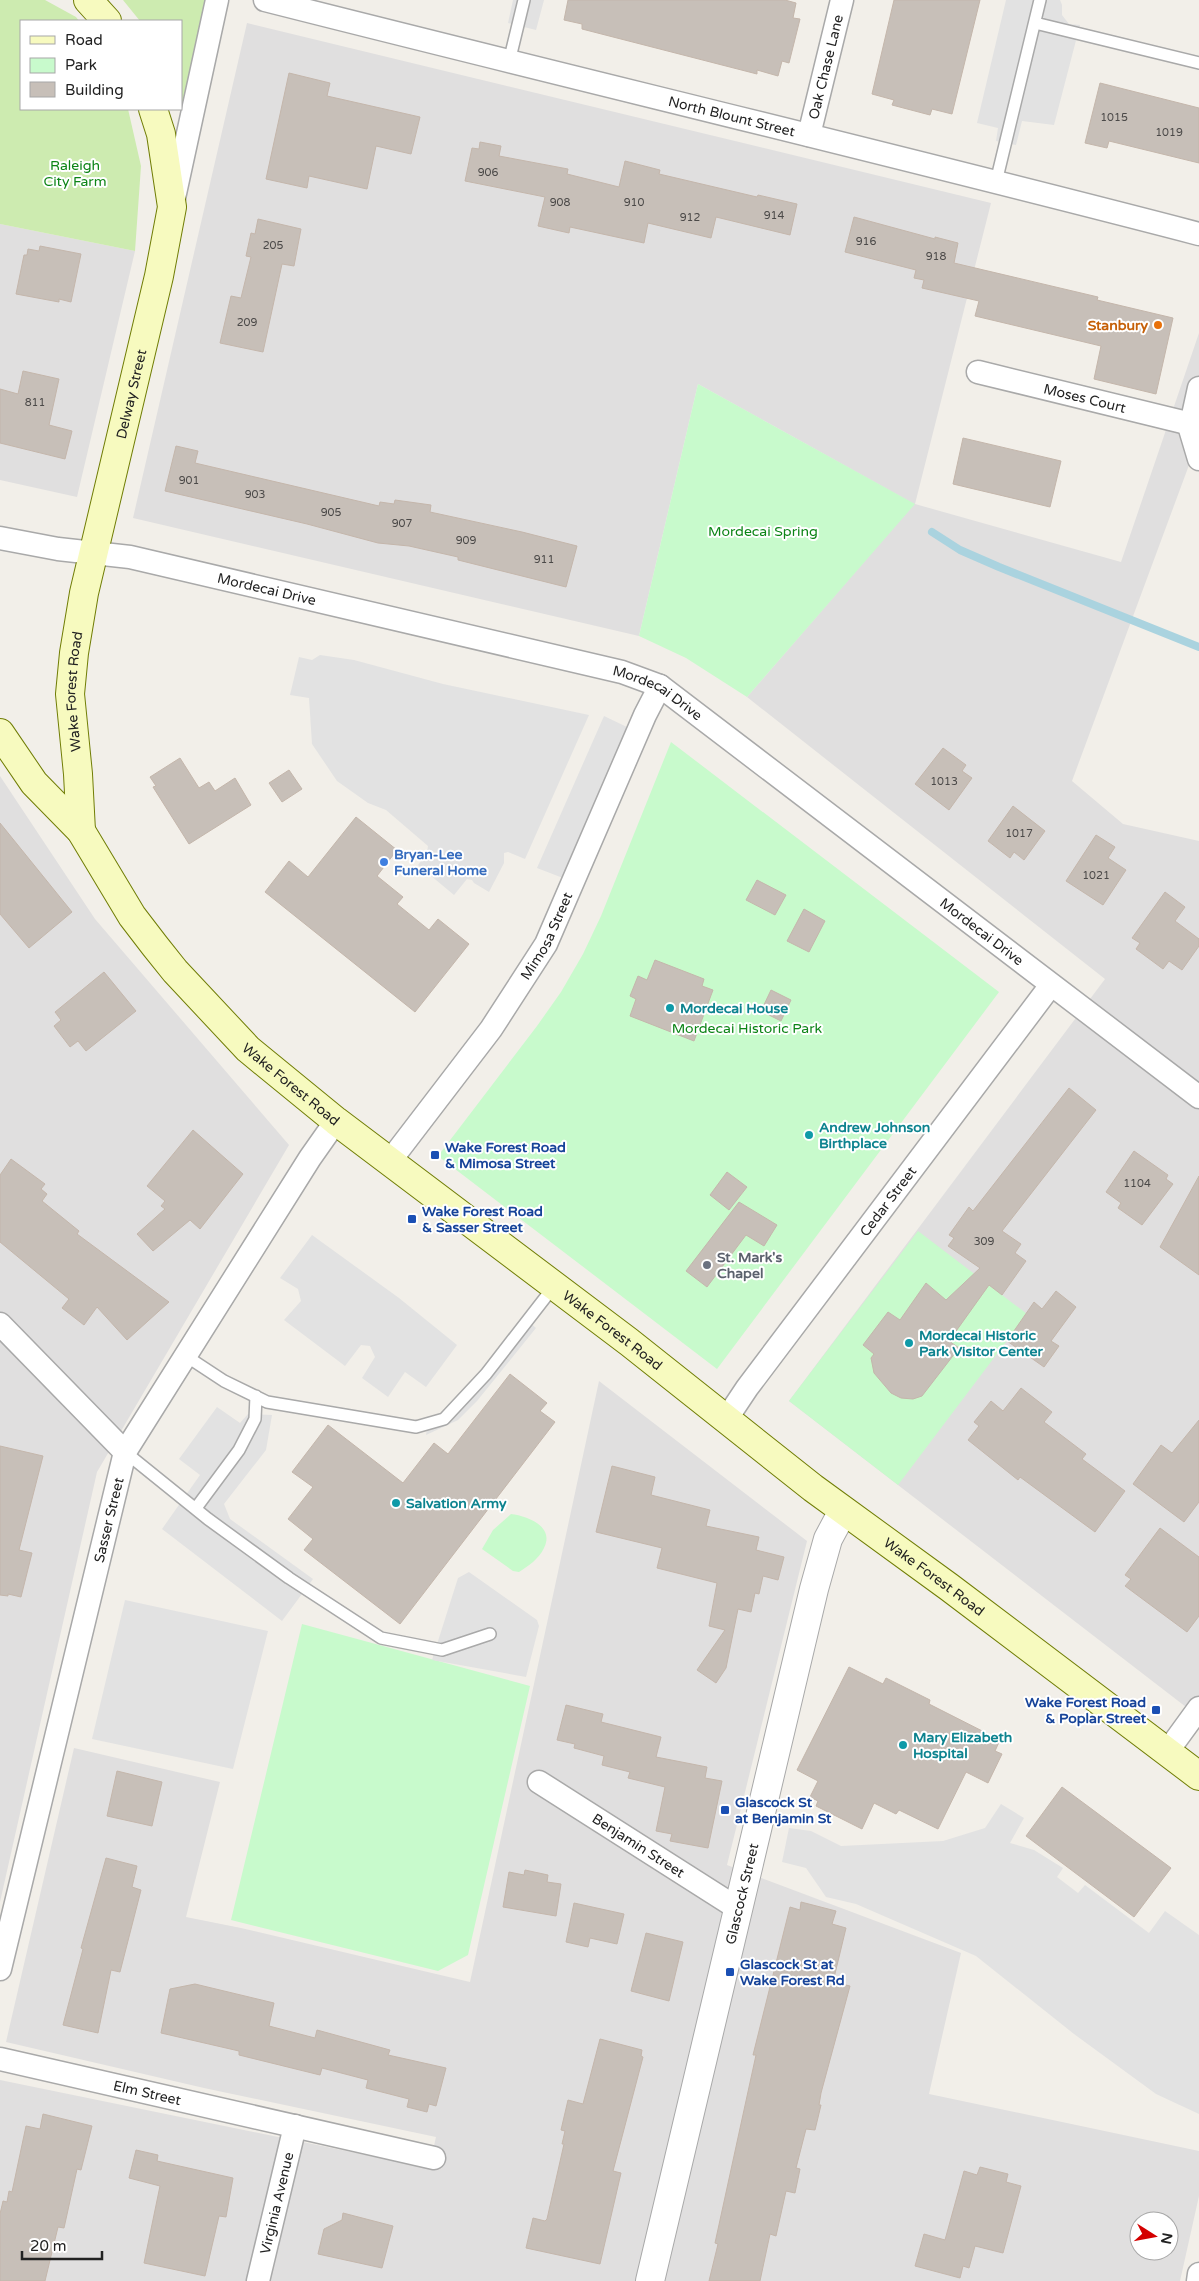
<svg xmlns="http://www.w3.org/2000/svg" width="1199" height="2281" viewBox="0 0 1199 2281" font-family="'Varela Round',sans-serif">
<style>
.residential{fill:#e0dfdf;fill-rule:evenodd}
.grass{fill:#cdebb0}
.park{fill:#c8facc}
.parking{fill:#e2e2e2}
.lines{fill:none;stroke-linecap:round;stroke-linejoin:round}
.stream{stroke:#aad3df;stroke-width:8}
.building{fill:#c7bfb8;stroke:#c4b6ab}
.service-casing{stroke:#a9a9a9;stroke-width:14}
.minor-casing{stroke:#a9a9a9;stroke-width:25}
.tertiary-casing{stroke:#a9a9a9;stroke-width:30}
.secondary-casing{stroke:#707d05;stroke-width:30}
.service{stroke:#fff;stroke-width:11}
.minor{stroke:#fff;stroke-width:22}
.tertiary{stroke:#fff;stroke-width:28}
.secondary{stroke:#f7fabf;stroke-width:28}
.food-dot{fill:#e8710a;stroke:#fff;stroke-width:2}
.shop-dot{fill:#3f7fe0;stroke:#fff;stroke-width:2}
.culture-dot{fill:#0f9aa8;stroke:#fff;stroke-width:2}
.transit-dot{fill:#1a4fb4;stroke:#fff;stroke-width:2}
.worship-dot{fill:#6b7280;stroke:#fff;stroke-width:2}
.labels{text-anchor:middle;stroke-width:4;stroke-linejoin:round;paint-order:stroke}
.number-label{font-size:11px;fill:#4b4948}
.street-label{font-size:14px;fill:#222;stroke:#fff}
.park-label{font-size:14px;fill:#0c8416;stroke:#fff}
.food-label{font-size:14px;font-weight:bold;fill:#c56008;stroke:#fff;text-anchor:end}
.shop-label{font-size:14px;font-weight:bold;fill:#366cbe;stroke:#fff;text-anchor:start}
.culture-label{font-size:14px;font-weight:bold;fill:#0d838f;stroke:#fff;text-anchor:start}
.transit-label{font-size:14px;font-weight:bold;fill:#164399;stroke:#fff;text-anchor:start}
.worship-label{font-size:14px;font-weight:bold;fill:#5b616d;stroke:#fff;text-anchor:start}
</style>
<rect width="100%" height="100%" fill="#f2efe9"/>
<path class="residential" d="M247 23 991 203 915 504 1121 562 1199 333V458L1192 457 1072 781 1123 824 1199 841V1717L789 1401 1105 979 747 697 914 504 698 384 639 636 133 518Z
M0 224 135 251 77 497 0 480Z
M0 776 95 919 289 1145 97 1472 0 1902Z
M599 1381 807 1541 727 1865 961 1953 929 2094 1199 2151V2196L1180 2281H0V2080L429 2168 436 2137 204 2088 6 2042 74 1748 220 1782 186 1917 241 1928 470 1982ZM1139 2221H1169V2251H1139Z"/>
<path class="grass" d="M0 0H45L76 17 79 21H21V109H128L141 166 135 251 0 224Z
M123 0H210L183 112 181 105V21H140Z"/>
<path class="park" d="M698 384 915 504 747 697 686 658 639 636Z
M671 742 999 992 717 1369 438 1156 537 1026 561 992 583 954 601 916Z
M918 1231 1027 1314 898 1485 789 1401Z
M511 1514C527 1516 555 1526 544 1548 539 1559 528 1566 519 1572L513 1571 482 1549 493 1530Z
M302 1624 530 1686 468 1955 438 1971 231 1920Z"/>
<path class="parking" d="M513 0H544L536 30 508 23Z
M1006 0H1060L1062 5V15L1069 24 1080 25 1054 125 1022 121 1016 145 996 141 998 128 977 123Z
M320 655 354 660 443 684 589 715 525 859 508 852 504 853V863L489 892 474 883 472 880 467 879 454 895 418 865 427 853 428 846 386 810 368 803 337 781 312 744 309 698 290 695 299 657 312 660Z
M604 716 629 728 563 878 537 868Z
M312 1235 399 1298 457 1345 426 1387 405 1372 388 1397 362 1378 375 1357 370 1346 361 1345 345 1366 284 1320 301 1301 298 1289 280 1278Z
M528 1321 536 1328 477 1401 458 1420 426 1435 427 1429Z
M217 1407 240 1423 248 1414 272 1415 266 1450 224 1504 230 1519 313 1579 282 1621 162 1529 200 1475 179 1459Z
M469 1572 537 1620 539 1626 526 1677 432 1660 458 1578Z
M125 1600 268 1631 233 1769 92 1739Z
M1001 1804 1024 1818 1010 1843 1034 1850 1063 1868 1057 1877 1078 1893 1085 1885 1149 1933 1165 1911 1199 1935V2114L1156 2094 1074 2034 976 1956 856 1904 826 1897 806 1868 782 1862 789 1828 811 1831 841 1846 943 1841 985 1828Z"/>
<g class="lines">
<path class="stream" d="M932 532 960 550 999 567 1199 647"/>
</g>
<path class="building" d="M568 0H785L796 3 793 18 800 19 789 63 782 61 778 76 757 70V74L582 29V24L564 20Z
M894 0H980L952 114 932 109 930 115 892 105 894 100 872 94Z
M289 73 330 83 327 96 420 117 411 154 376 146 367 189 309 176 307 188 266 179Z
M1100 83 1199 108V163L1109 141 1107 148 1085 143Z
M480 142 501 146 499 156 568 169 567 174 619 187 625 161 660 170 659 174 757 197 758 195 797 204 790 235 716 217 711 238 648 223 644 243 570 227 569 233 538 226 545 197 465 181 472 148 479 149Z
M854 217 935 239V237L958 243 954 263 1098 297 1097 300 1173 318 1156 394 1094 379 1101 346 975 316 979 301 922 288 924 280 914 278 916 270 845 252Z
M258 219 301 229 294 266 282 264 263 352 220 343 231 296 241 298 251 257 246 256 251 233 255 234Z
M40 246 81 254 71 302 59 299V302L16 294 24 255H27L28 249 39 251Z
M23 371 59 379 49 425 72 431 65 459 0 443V389L18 394Z
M963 438 1061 461 1050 507 953 484Z
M176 446 198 451 195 463 379 506 380 502 394 504 395 500 431 505 430 512 522 532 577 546 566 587 458 560V557L409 546 378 543 307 524 165 491Z
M943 748 966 765 962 771 972 778 949 810 915 784Z
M180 758 199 788 209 782 215 791 235 778 251 805 189 844 153 787 156 786 150 777Z
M289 770 302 789 282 802 269 783Z
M1013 806 1045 831 1024 860 1014 852 1010 858 988 841Z
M356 817 397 850 377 876 403 897 397 904 429 930 438 919 469 944 415 1012 265 892 289 861 308 877Z
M0 823 72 912 29 948 0 914Z
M1096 835 1115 847 1108 858 1126 870 1103 905 1066 881Z
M757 880 786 895 775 915 746 900Z
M1165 892 1185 907 1175 921 1199 939V946L1182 970 1169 961 1163 969 1136 949 1140 943 1132 938Z
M804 909 825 921 809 952 787 941Z
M655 960 704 979 702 986 713 990 694 1041 630 1016 636 999 630 996 638 976 647 980Z
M104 972 136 1011 86 1051 78 1041 70 1047 54 1026 61 1020 55 1012Z
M771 990 791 1000 781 1021 761 1011Z
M1069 1088 1096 1110 1002 1231 1021 1244 1015 1253 1026 1261 1002 1295 989 1285 949 1341 959 1348 922 1396 913 1399 901 1398 891 1393 874 1373 871 1358 874 1354 863 1345 888 1312 900 1320 926 1283 946 1300 980 1268 948 1246 954 1238 949 1235 969 1207 973 1211Z
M193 1130 243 1174 200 1229 190 1220 153 1251 137 1234 165 1209 161 1206 165 1201 147 1186Z
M1134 1151 1168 1175 1166 1179 1173 1184 1142 1225 1118 1208 1121 1203 1106 1192Z
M11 1159 45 1184 41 1189 47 1194 42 1201 79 1231 77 1234 169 1302 127 1340 97 1307 84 1325 62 1308 69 1299 0 1242V1175Z
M727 1172 747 1187 729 1210 710 1195Z
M1199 1176V1275L1160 1247Z
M739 1202 777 1225 764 1246 746 1235 707 1287 686 1271Z
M1056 1291 1076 1307 1051 1341 1059 1346 1044 1367 1007 1341 1034 1302 1042 1309Z
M510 1374 547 1403 540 1411 555 1422 400 1624 304 1550 313 1539 288 1519 313 1487 292 1472 328 1425 403 1483 434 1443 448 1454Z
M1021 1388 1052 1412 1044 1422 1086 1454 1082 1459 1125 1491 1095 1532 1020 1477 1018 1480 968 1440 979 1426 974 1422 991 1401 1003 1411Z
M1199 1420V1502L1184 1522 1133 1484 1161 1445 1172 1453Z
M0 1446 43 1456 19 1550 32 1553 21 1597 8 1594V1596L0 1595Z
M612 1466 655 1477 651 1495 710 1510 706 1526 759 1537 756 1550 784 1557 778 1580 763 1576 759 1594 755 1593 751 1612 738 1609 726 1668 716 1683 697 1670 725 1630 709 1626 717 1583 657 1568 662 1548 596 1532Z
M1160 1528 1199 1557V1616L1187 1632 1125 1586 1131 1579 1125 1575Z
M849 1667 883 1684 886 1678 930 1700 929 1704 1000 1740 995 1751 1002 1754 988 1783 966 1772 938 1829 899 1810 896 1814 874 1803 862 1829 816 1806 818 1801 810 1797 818 1781 797 1770Z
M566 1705 603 1714 601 1722 661 1737 656 1757 707 1767 705 1778 722 1781 708 1848 670 1841 672 1834 656 1831 665 1787 628 1778 630 1772 602 1765 604 1756 574 1748 575 1744 557 1740Z
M117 1771 162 1782 152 1826 107 1816Z
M1062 1787 1171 1868 1134 1917 1026 1836Z
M106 1858 137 1866 132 1887 141 1890 120 1972 111 1970 98 2033 63 2025 83 1949 81 1948Z
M525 1870 548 1875 547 1882 561 1884 556 1916 503 1907 509 1872 524 1875Z
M801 1902 836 1911 832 1924 846 1928 833 1982 850 1986 821 2093 819 2105H821L815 2130 806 2129 796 2168 800 2169 795 2193 786 2191 776 2236 770 2234 760 2281H709L718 2244 715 2243 756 2055H753L790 1907 800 1910Z
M574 1903 624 1914 617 1944 590 1938 588 1947 566 1942Z
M646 1933 683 1942 669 2001 631 1991Z
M195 1984 274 2003 269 2026 315 2038 317 2030 390 2050 388 2055 446 2068 436 2106 429 2104 427 2112 407 2107 409 2099 366 2088 368 2080 322 2068 320 2075 239 2055V2051L161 2033 170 1989Z
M600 2039 642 2050 641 2056 643 2057 613 2171 621 2173 600 2264 526 2248 533 2218 545 2221 547 2219 564 2144H562L565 2131 561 2130 568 2100 583 2104Z
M43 2114 92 2126 81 2170 77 2169 64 2228 58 2227 45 2281H0V2214L3 2201 7 2202 9 2191 12 2192 26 2126 40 2129Z
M136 2150 158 2155 157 2161 233 2178 226 2217 219 2216 205 2276 144 2263 160 2186 129 2178Z
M980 2167 1008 2174 1006 2182 1021 2186 1003 2253 975 2246 969 2268 963 2266 960 2278 915 2266 924 2234 945 2240 964 2171 977 2175Z
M343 2213 393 2226 382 2268 318 2254 324 2229 342 2220Z"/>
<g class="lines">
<defs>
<path id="service" d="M1035 23 1199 63
M509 62 524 0
M996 182 1040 0
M186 1356 224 1381 267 1402 416 1427 444 1419 486 1374 555 1285
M125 1452 208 1519 289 1578 381 1638 442 1650 490 1634
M196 1508 239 1450 255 1419 256 1396"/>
<g id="minor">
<path id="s1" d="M265 0C576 79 888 153 1199 234"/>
<path id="s2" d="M809 135 842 0"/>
<path d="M174 198 217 0"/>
<path id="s3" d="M978 372 1191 424"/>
<path d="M1199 388 1190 429 1199 459"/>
<path id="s4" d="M0 538 58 549 130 557 622 672 660 686 1199 1097"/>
<path id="s5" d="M390 1161 491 1029 546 944 645 715 660 686"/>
<path d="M0 1324 125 1452"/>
<path id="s6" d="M727 1418 747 1388 1051 985"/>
<path d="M1167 1752 1199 1708"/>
<path id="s7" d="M539 1782 737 1908"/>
<path id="s8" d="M0 1969 125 1452 310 1158 336 1121"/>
<path id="s9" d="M0 2059 434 2158"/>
<path id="s10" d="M258 2281 295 2126"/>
<path d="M1198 2281 1199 2274"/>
</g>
<g id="tertiary">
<path id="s11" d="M650 2281 814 1589 828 1539 843 1511"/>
</g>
<g id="secondary">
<path d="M88 0 107 21"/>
<path id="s12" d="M0 733 34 783 81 831 132 916 155 946 175 971 248 1049 336 1121 629 1342 813 1488 949 1587 1199 1776"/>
<path id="s13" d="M81 831 78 774 70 694 74 653 84 593 159 276 172 207 161 134 153 109"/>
</g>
</defs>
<use href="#service" class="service-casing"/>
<use href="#minor" class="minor-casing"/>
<use href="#tertiary" class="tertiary-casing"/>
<use href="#secondary" class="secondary-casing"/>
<use href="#service" class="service"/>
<use href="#minor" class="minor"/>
<use href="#tertiary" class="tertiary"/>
<use href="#secondary" class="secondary"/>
</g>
<circle class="food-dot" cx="1158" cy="325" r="5"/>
<circle class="shop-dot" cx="384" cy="862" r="5"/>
<g class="culture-dot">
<circle cx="670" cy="1008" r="5"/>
<circle cx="809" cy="1135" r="5"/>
<circle cx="909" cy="1343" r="5"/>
<circle cx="396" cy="1503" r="5"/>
<circle cx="903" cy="1745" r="5"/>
</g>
<g class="transit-dot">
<rect x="430" y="1150" width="10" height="10" rx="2.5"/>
<rect x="407" y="1214" width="10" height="10" rx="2.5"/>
<rect x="1151" y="1705" width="10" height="10" rx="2.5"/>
<rect x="720" y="1805" width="10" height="10" rx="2.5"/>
<rect x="725" y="1967" width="10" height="10" rx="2.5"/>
</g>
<circle class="worship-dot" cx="707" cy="1265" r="5"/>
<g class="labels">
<g class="number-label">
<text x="1114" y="121">1015</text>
<text x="1169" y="136">1019</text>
<text x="488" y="176">906</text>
<text x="560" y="206">908</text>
<text x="634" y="206">910</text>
<text x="774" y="219">914</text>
<text x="690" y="221">912</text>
<text x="866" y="245">916</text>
<text x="273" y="249">205</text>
<text x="936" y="260">918</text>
<text x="247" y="326">209</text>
<text x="35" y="406">811</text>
<text x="189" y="484">901</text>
<text x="255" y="498">903</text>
<text x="331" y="516">905</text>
<text x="402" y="527">907</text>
<text x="466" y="544">909</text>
<text x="544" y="563">911</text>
<text x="944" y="785">1013</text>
<text x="1019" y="837">1017</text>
<text x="1096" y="879">1021</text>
<text x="1137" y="1187">1104</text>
<text x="984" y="1245">309</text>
</g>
<g class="street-label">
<text dy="5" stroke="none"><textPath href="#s2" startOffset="70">Oak Chase Lane</textPath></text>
<text dy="5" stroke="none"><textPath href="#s1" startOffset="481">North Blount Street</textPath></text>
<text dy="5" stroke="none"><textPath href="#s13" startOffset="444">Delway Street</textPath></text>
<text dy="5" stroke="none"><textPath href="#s3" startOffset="110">Moses Court</textPath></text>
<text dy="5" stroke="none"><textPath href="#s4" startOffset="272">Mordecai Drive</textPath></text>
<text dy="5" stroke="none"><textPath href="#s13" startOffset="140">Wake Forest Road</textPath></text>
<text dy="5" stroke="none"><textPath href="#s4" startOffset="678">Mordecai Drive</textPath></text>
<text dy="5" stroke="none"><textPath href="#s4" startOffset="1082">Mordecai Drive</textPath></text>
<text dy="5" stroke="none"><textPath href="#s5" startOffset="275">Mimosa Street</textPath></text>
<text dy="5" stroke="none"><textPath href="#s12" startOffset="459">Wake Forest Road</textPath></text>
<text dy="5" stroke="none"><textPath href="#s6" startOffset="270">Cedar Street</textPath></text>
<text dy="5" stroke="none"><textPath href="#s12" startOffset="864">Wake Forest Road</textPath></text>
<text dy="5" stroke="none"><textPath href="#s8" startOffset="462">Sasser Street</textPath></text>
<text dy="5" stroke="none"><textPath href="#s12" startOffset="1269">Wake Forest Road</textPath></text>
<text dy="5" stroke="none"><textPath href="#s7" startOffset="118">Benjamin Street</textPath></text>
<text dy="5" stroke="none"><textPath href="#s11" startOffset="398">Glascock Street</textPath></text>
<text dy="5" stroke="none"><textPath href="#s9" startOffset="151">Elm Street</textPath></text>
<text dy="5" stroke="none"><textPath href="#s10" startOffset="80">Virginia Avenue</textPath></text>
</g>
<g class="park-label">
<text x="75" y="170">Raleigh<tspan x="75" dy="16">City Farm</tspan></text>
<text x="763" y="536">Mordecai Spring</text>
<text x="747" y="1033">Mordecai Historic Park</text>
</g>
<g class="food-label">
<text x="1148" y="330">Stanbury</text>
</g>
<g class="shop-label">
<text x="394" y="859">Bryan-Lee<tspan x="394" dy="16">Funeral Home</tspan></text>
</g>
<g class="culture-label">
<text x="680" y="1013">Mordecai House</text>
<text x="819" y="1132">Andrew Johnson<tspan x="819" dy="16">Birthplace</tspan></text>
<text x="919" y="1340">Mordecai Historic<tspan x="919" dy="16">Park Visitor Center</tspan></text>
<text x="406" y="1508">Salvation Army</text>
<text x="913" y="1742">Mary Elizabeth<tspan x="913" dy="16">Hospital</tspan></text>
</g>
<g class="transit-label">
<text x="445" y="1152">Wake Forest Road<tspan x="445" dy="16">&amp; Mimosa Street</tspan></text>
<text x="422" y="1216">Wake Forest Road<tspan x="422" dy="16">&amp; Sasser Street</tspan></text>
<text x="1146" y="1707" text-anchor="end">Wake Forest Road<tspan x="1146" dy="16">&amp; Poplar Street</tspan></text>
<text x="735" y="1807">Glascock St<tspan x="735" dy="16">at Benjamin St</tspan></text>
<text x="740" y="1969">Glascock St at<tspan x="740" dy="16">Wake Forest Rd</tspan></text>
</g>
<g class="worship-label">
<text x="717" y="1262">St. Mark's<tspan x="717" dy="16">Chapel</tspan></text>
</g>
</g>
<rect x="20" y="20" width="162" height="90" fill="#ffffff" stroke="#a7a7a7"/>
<rect x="30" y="36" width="25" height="8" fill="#f7fabf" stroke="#a7a7a7"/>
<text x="65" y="45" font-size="15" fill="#222222">Road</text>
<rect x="30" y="58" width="25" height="15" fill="#c8facc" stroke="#a7a7a7"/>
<text x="65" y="70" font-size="15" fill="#222222">Park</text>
<rect x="30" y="82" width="25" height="15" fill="#c7bfb8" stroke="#a7a7a7"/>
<text x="65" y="95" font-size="15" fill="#222222">Building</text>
<g transform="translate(1154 2236) rotate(101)"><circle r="24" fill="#ffffff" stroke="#a7a7a7"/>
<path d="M0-4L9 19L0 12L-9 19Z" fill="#d40000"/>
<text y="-8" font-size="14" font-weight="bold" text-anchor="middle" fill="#222222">N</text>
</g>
<path d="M22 2251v8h80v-8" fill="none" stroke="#222222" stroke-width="2.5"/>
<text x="30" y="2251" font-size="15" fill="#222222" stroke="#ffffff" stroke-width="4" paint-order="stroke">20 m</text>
</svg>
